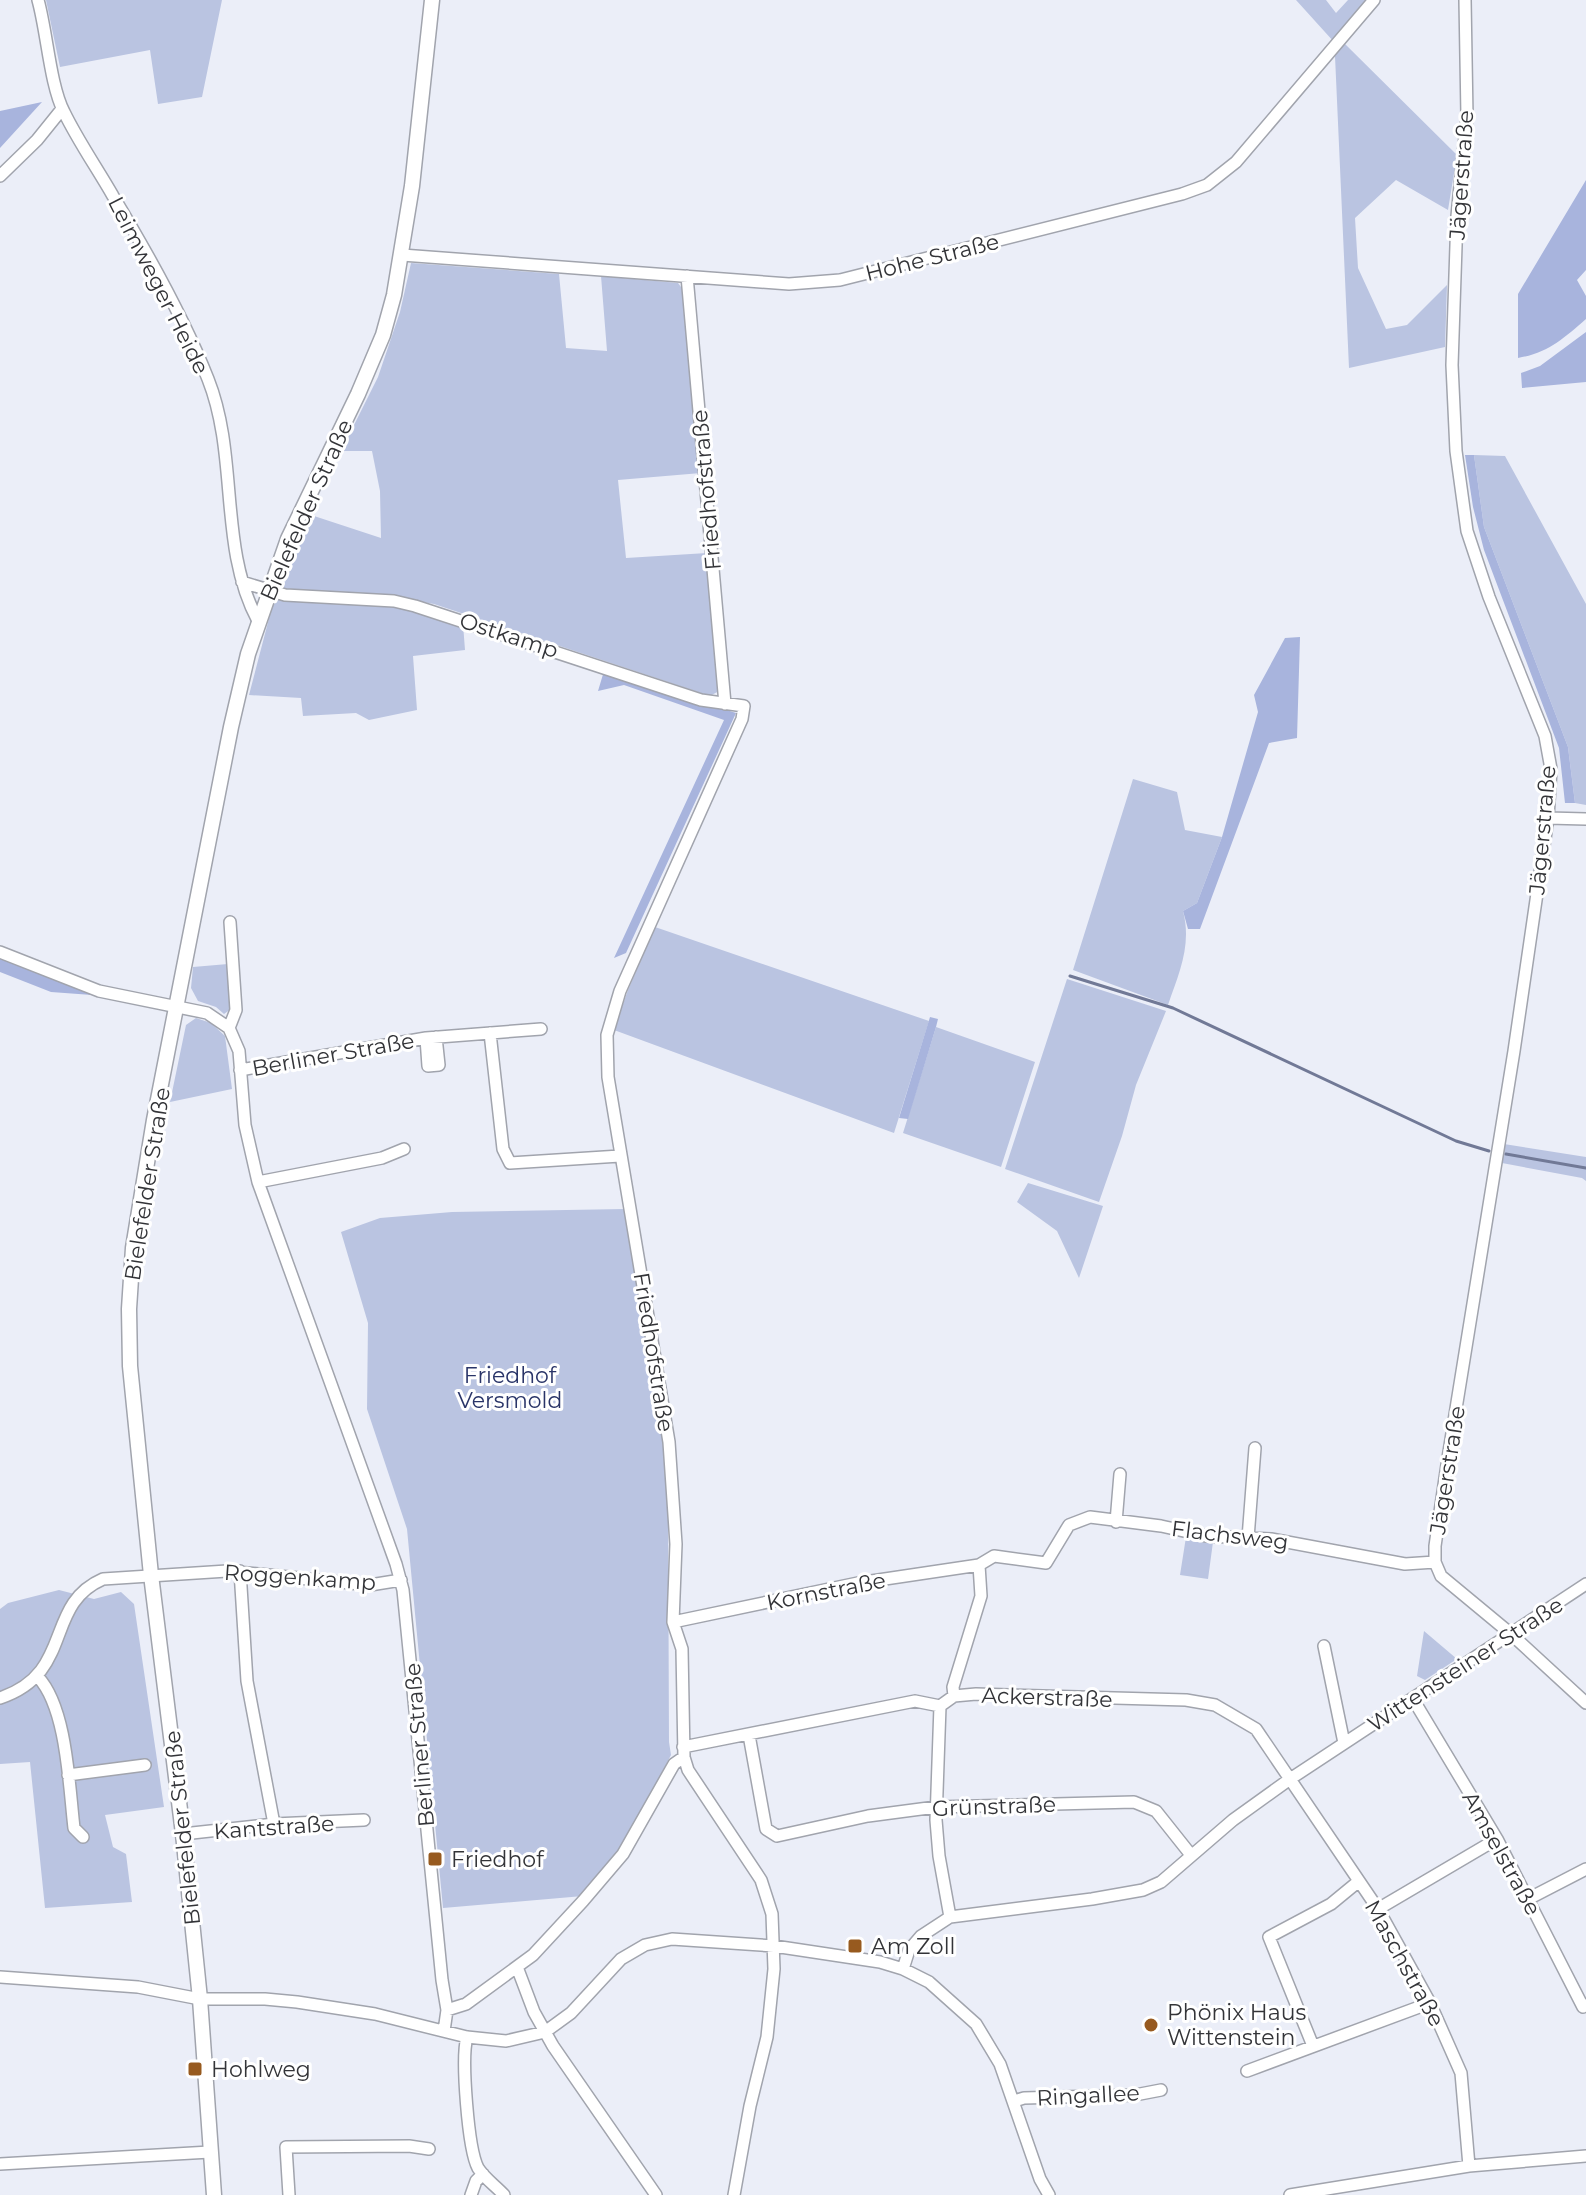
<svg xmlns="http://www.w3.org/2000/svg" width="1586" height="2195" viewBox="0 0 1586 2195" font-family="Montserrat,sans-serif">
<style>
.green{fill:#bac4e1}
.forest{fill:#a8b4dd}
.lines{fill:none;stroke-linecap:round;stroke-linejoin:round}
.stream{stroke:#717996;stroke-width:3}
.minor-casing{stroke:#a1a4ad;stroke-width:14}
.major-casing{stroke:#a1a4ad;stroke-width:17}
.minor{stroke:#fff;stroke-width:11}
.major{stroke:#fff;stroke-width:14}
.poi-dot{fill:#975a1f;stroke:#fff;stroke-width:3}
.labels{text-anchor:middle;stroke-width:6;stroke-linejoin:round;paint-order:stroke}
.street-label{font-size:22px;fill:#333438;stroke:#fff}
.park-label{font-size:22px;fill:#293468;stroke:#fff}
.poi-label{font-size:22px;fill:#333438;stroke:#fff;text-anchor:start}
</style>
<rect width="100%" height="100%" fill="#ebeef8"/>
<path class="green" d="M46 0H222L202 97 158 104 150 50 60 67Z
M1296 0H1326L1336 13 1348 0H1369L1334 42Z
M1344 43 1457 155 1448 210 1396 180 1355 218 1358 268 1386 329 1407 325 1447 285 1445 347 1349 368 1335 56Z
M411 263 559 274 566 348 607 351 601 276 678 283 684 291 701 473 618 480 626 558 707 553 719 691 710 696 434 604 389 596 282 590 311 515 381 538 380 491 372 451H341L378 377 400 312Z
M1474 455 1505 456 1586 604V805L1575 803 1568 747 1484 527Z
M278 599 390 605 463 624 465 650 413 656 417 710 369 720 356 713 303 716 301 698 249 695 272 607Z
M1133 779 1177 792 1185 830 1222 837 1197 903 1183 911C1192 945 1179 973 1168 1005L1073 970Z
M655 927 929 1021 894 1133 614 1030 628 990Z
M228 964 231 1009 224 1014 216 1007 198 1001 191 988 193 967Z
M1067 979 1166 1011 1136 1085 1122 1136 1099 1202 1005 1169Z
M196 1018 211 1023 225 1036 232 1089 170 1102 186 1025Z
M936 1027 1035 1062 1001 1167 903 1133Z
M1504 1144 1586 1157V1181L1582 1178 1502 1163Z
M1028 1183 1103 1206 1079 1278 1057 1231 1017 1202Z
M625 1209 665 1445 668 1491 669 1742 671 1755 627 1840 583 1896 443 1908 407 1529 367 1409 368 1323 341 1232 380 1218 452 1212Z
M1186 1537 1213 1542 1208 1579 1180 1575Z
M59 1590 94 1599 121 1592 134 1604 164 1807 105 1815 113 1847 126 1854 132 1902 45 1908 30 1762 0 1764V1609L8 1603Z
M1424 1631 1457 1659 1425 1680 1417 1676Z"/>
<path class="forest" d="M42 102 0 148V111Z
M1586 180V270L1577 280 1586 296V319C1563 339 1548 353 1518 358V294Z
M1586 332V382L1522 388 1521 373 1540 366Z
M1465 455H1474L1484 527 1568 747 1575 803H1565L1559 748 1484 550 1473 507Z
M1300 637 1297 738 1269 743 1200 929H1188L1183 911 1197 903 1222 837 1258 712 1254 695 1285 638Z
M604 671 736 713 626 953 614 958 724 720 624 685 598 691Z
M0 958 92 995 51 992 0 972Z
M930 1017 938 1019 936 1027 908 1119 899 1118Z"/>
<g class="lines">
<path class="stream" d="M1070 976 1173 1008 1456 1141 1489 1151
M1506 1154 1586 1168"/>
<defs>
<path id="minor" d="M38 0C47 32 50 85 64 112 78 141 97 168 113 196 148 254 183 316 208 379 239 457 218 546 258 621
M1465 0 1467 116 1457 216 1452 365 1456 451 1467 531 1489 597 1545 736 1551 769 1548 818 1514 1051 1448 1458 1435 1546V1562L1441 1576 1511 1634 1586 1703
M0 176 37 140 62 109
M402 255 789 284 840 280 1182 194 1207 185 1236 162 1374 0
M687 276 725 704
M242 582 285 595 394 601 415 606 701 700 744 706 742 719 620 991 607 1035 608 1077 669 1442 676 1544 673 1622 682 1649 684 1757 688 1770 761 1880 772 1914 774 1969 767 2037 750 2106 734 2195
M1548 818 1586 819
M0 952 99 991 207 1013 229 1028 239 1051 245 1125 258 1182 396 1564 403 1590 442 1980 447 2010 444 2031
M229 1028 236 1010 230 922
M490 1033 503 1149 510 1163 620 1156
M426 1038 428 1066 439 1065 436 1037
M240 1070 426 1038 541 1029
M258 1182 382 1158 404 1149
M1116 1522 1120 1474
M1248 1538 1255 1448
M240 1571 247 1681 274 1824
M673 1622 858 1583 979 1565
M1324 1646 1344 1743
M38 1677C67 1708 69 1786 74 1828L83 1837
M954 1696 953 1687 981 1596 979 1565 994 1556 1046 1563 1069 1525 1090 1517 1161 1526 1206 1536 1271 1539 1405 1564 1435 1562
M0 1698C75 1673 43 1605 103 1579L227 1571 370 1585 401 1580
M1413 1699 1497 1839 1583 2007 1586 2005
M940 1706 936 1820 939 1856 950 1917
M749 1735 766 1829 777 1836 868 1816 936 1807 1134 1802 1156 1811 1191 1855
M683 1747 915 1701 940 1706 954 1696 976 1694 1186 1700 1215 1705 1256 1729 1378 1909 1430 2003 1461 2073 1469 2166
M68 1775 145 1765
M183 1834 274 1824 364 1820
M1528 1899 1586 1869
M1378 1909 1497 1839
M517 1967 534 2012 553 2046 656 2195
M903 1969 909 1950 921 1936 950 1917 1092 1899 1143 1890 1161 1882 1233 1820 1290 1779 1586 1584
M0 1977 138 1987 200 1999H265L297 2002 375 2014 467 2037 506 2041 545 2032 571 2013 621 1959 645 1945 672 1939 774 1946 880 1962 903 1969 929 1982 976 2024 1000 2064 1040 2179 1049 2195
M447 2010 466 2004 533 1955 583 1901 623 1854 674 1764 684 1757
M467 2037C461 2058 468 2149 478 2168 485 2179 496 2186 504 2195
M1313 2046 1269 1937 1331 1904 1359 1881
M1247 2071 1430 2003
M1014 2101 1024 2098 1135 2095 1161 2090
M0 2164 210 2152
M289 2195 286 2147 409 2146 429 2149
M471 2195 476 2181 483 2174
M1290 2195 1469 2166 1586 2156"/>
<path id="major" d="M214 2195 200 1999 183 1834 151 1575 130 1366 129 1309 133 1248 154 1120 231 727 248 654 288 539 358 394 383 335 394 295 412 186 432 0"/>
</defs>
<use href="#minor" class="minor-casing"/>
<use href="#major" class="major-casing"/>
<use href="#minor" class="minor"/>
<use href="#major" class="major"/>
</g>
<g class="poi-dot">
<rect x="427" y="1851" width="16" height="16" rx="4"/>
<rect x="847" y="1938" width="16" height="16" rx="4"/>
<circle cx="1151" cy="2025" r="8"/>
<rect x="187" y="2061" width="16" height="16" rx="4"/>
</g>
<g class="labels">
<g class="street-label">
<text transform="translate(1461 175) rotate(-86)" y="8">Jägerstraße</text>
<text transform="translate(932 257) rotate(-14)" y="8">Hohe Straße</text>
<text transform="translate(159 285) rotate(63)" y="8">Leimweger Heide</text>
<text transform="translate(706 490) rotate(-95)" y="8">Friedhofstraße</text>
<text transform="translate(306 510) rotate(-66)" y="8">Bielefelder Straße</text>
<text transform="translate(509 635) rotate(18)" y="8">Ostkamp</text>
<text transform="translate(1542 830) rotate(-85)" y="8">Jägerstraße</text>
<text transform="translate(333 1054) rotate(-10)" y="8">Berliner Straße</text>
<text transform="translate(147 1184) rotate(-81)" y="8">Bielefelder Straße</text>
<text transform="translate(654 1352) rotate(81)" y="8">Friedhofstraße</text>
<text transform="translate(1447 1470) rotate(-81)" y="8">Jägerstraße</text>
<text transform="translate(1230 1535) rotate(7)" y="8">Flachsweg</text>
<text transform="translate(300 1577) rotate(4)" y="8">Roggenkamp</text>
<text transform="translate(826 1591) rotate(-11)" y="8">Kornstraße</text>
<text transform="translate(1465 1664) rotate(-33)" y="8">Wittensteiner Straße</text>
<text transform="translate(1047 1697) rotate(2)" y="8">Ackerstraße</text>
<text transform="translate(419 1745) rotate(-95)" y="8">Berliner Straße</text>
<text transform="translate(994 1806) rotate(-2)" y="8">Grünstraße</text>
<text transform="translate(274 1827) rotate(-4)" y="8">Kantstraße</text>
<text transform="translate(182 1828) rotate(-96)" y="8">Bielefelder Straße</text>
<text transform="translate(1502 1853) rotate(61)" y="8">Amselstraße</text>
<text transform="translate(1405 1963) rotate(61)" y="8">Maschstraße</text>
<text transform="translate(1088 2095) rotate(-3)" y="8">Ringallee</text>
</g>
<g class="park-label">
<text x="510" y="1383">Friedhof<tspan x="510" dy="25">Versmold</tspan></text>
</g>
<g class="poi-label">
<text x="451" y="1867">Friedhof</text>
<text x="871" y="1954">Am Zoll</text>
<text x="1167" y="2020">Phönix Haus<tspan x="1167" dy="25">Wittenstein</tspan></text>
<text x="211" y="2077">Hohlweg</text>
</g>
</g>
</svg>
